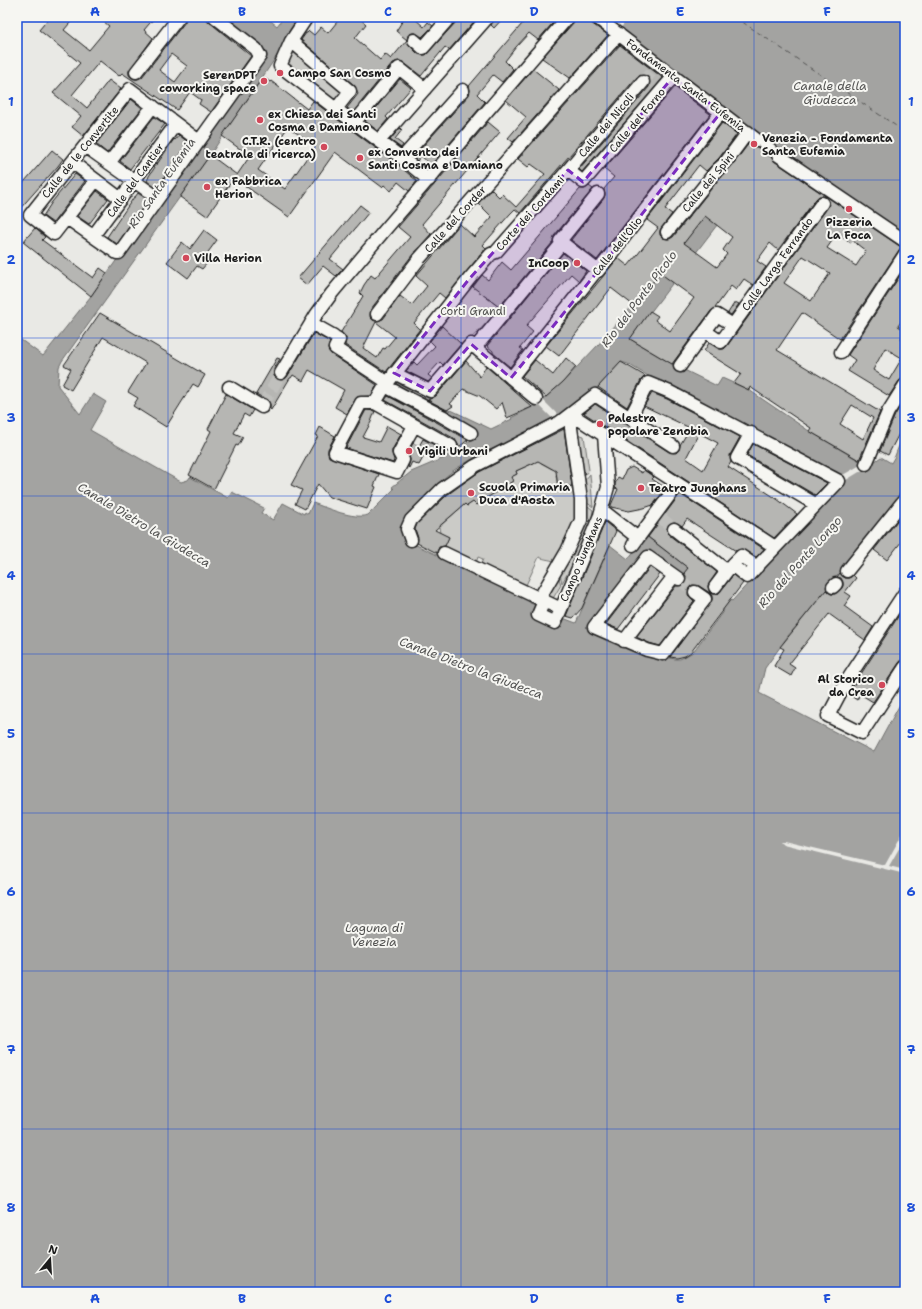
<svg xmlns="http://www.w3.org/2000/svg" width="922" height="1309" viewBox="0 0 922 1309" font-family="'Shantell Sans',sans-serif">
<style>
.green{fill:#cbcbc7;stroke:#747472}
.water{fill:#a3a3a1;stroke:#6d6d6c;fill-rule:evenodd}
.pier{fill:#e9e9e5}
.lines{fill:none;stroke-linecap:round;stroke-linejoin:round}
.ferry{stroke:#525251;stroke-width:1;stroke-dasharray:5 4;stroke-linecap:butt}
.building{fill:#b6b6b3;stroke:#1c1c1c;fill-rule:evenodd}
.street-tunnel{stroke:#c0c0bd;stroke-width:12;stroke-dasharray:12 6;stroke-linecap:butt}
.street-casing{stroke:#1c1c1c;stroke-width:15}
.street{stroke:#f6f6f2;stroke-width:12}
.marked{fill:#7b2cbf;fill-opacity:0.2;stroke:#7b2cbf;stroke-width:3;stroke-dasharray:8 5;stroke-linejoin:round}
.grid{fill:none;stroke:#1d4ed8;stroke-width:1;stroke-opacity:0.55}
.poi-dot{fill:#d1495b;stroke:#f6f6f2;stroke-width:1.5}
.labels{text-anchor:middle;stroke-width:4;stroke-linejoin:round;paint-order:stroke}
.poi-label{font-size:11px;font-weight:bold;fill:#1c1c1c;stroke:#f6f6f2;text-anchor:start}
.street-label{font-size:11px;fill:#1c1c1c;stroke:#f6f6f2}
.park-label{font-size:11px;fill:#51514f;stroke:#f6f6f2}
.water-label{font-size:12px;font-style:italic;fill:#525251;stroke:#f6f6f2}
.neatline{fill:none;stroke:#1d4ed8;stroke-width:1.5}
.grid-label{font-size:13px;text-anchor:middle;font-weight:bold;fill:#1d4ed8}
</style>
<rect width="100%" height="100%" fill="#e9e9e5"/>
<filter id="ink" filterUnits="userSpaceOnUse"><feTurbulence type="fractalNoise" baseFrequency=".025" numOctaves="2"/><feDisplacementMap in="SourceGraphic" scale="8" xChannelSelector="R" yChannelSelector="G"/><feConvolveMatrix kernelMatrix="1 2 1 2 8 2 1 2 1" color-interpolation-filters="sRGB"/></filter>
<g filter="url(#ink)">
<path class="green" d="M293 45 348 92 337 105 285 65Z
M471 285 501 309 463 346 439 324Z
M574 433 584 436 589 470 580 480Z
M535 460 541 461V463L552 469 554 468 558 473 556 475 558 488 577 486 578 522 558 563C551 559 545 560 539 557L526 585 481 564 483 559 478 557 476 563 444 548 449 537 440 533 439 527 465 504 467 506 473 502 488 497 512 481 511 477 517 474 516 471 534 463Z
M590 474 593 507 583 500 581 485Z
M584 503 593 510 591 523 587 536 577 538Z
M587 538 585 543 562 583 559 569 575 541Z
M557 572 561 585 552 600 544 596Z"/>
<path class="water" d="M221 17H266L277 26 284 17H303L210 155 62 361 59 367 58 386 80 414 93 394 106 402 90 430 181 482 188 480 190 477 228 498 232 492 264 508 261 513 273 520 283 503 304 514 305 512 308 514 313 503C327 508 354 520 368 515L394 489 392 487 411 472 444 458 476 437 472 432 391 387 396 379 431 397 450 411 451 410 491 429 512 419 511 418 532 407 546 397 563 382 598 345 648 288 759 147 763 138 606 17H905V233C863 204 819 178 778 149L772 153 630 339 672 364 717 386 722 378 749 390 809 431 868 466 881 457 891 463 895 456 905 430V497L788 636 765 668 759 693 874 752 905 695V1292H17V337L43 356 91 296 265 51ZM621 362 628 364 655 380 843 482 836 487 732 601 646 536 628 559 610 545 576 623 563 618 559 628 534 617 538 606 530 603 531 600 410 542 409 515C425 498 441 477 462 465 498 443 541 431 576 407 593 394 607 377 621 362ZM648 552 724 610 693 652 686 656 680 659H675L645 653 589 629Z"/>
<path class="pier" d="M610 17H629L620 29 607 20Z
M541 398 561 418 555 421 536 402Z
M864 463 869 466 843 482 841 476Z
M905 829V838L889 866 905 870V874L783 844 780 841H784L885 865Z"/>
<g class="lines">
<path class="ferry" d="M735 17 905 132"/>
</g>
<path class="building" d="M50 17H75L64 30 89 50 109 26 98 17H155L144 30 153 38 129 71V75L135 79H138L142 77 185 22 186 17H203L251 56 211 112 199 104 201 100 190 92 177 110 122 73 119 76 100 61 72 95 87 108 109 80 121 89 83 136 72 127 81 116 53 93 80 63 39 30ZM171 54 187 66 175 82 159 70Z
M341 17H358L366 24 355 38 380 60 385 54 391 59 407 40 409 45 418 54 422 55H426L456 22 457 17H478L449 50 445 47 421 76 403 62 400 61 393 63 353 112 347 108 358 94 355 86 301 40 306 33H307L309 31 314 35 321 27 328 33Z
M405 17H413L424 27 428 22 433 26 422 37 416 33H412L408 35 407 40 396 31Z
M495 17H504L494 28 491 25Z
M528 17H558L538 40 529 33 516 47 505 61 513 69 502 82 493 75 477 94 485 102 431 165 421 156 417 161 413 157 469 95 470 91 469 86Z
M575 17H588L591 23 608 35 570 78 542 58 574 22Z
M620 45 663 78 582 172 579 169 649 87 650 80 648 76 641 75 637 77 520 213 515 209 510 214 483 245 486 248 445 298 439 293 414 323 420 329 386 372 345 345 346 338 341 332 363 296 360 293 364 285 371 275 375 278 410 237 398 227 488 122 500 132 422 224 431 234 413 254 371 309 370 317 373 320 376 321 383 319 400 296 412 305 427 286 416 276 460 224 474 237 492 217 479 204 477 205 491 189 499 197 502 194 516 207 545 174 531 164 528 167 518 159ZM376 322 395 337 385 349 383 348 377 358 363 348Z
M533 69 559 90 513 142 508 138 526 117 506 100Z
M263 77 270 82 271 81 307 109 313 101 397 164 417 181 409 191 398 182 391 191 384 185 382 187 335 152 289 217 234 178 207 216 180 197 210 155 237 175 252 153 240 149 222 136ZM288 127 315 146 285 189 258 170Z
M400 79 411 88 386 117 388 119 378 131 365 121Z
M675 87 710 114 597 260 571 240 604 198 605 195 604 189 614 177 604 169Z
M131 99 142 108 107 153 96 144Z
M154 117 165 124 130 169 120 161Z
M722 123 737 134 719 158 706 171 699 165 665 209 672 214 660 230V235L663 238 669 239 673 237 722 175 731 167 749 143 753 146 758 147 765 155 771 156 774 161 901 247 840 339 802 313 777 350 880 412 859 460 809 431 811 428 750 387 749 390 734 383 741 374 704 351 709 343 720 349H724L727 346 828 207 829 200 823 196H819L816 199 778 250 770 243 757 261 766 267 753 285 744 279 736 290 731 286 715 308 711 311 672 364 630 339 650 311 658 316 655 320 670 331 694 298 660 273 648 288 647 287 633 305 611 288 559 356 546 346 618 258 628 266 638 254 658 228 647 220ZM705 216 732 237 723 250 727 254 717 267 684 243ZM837 234 851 243 853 241 866 251 856 266 827 248ZM803 256 830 273 811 301 784 283ZM852 405 873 418 863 439 840 424Z
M400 128 402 130 395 139 403 145 401 148 390 140Z
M179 135 189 143 156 188 147 181 149 176 174 139 175 140Z
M52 150 63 159 58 166 17 212V190Z
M75 174 85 181 53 223 43 216 52 202Z
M589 186 593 189 554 236 553 242 499 307 473 287 482 275 488 280 502 262 511 270 580 189H585Z
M97 191 108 199 89 224 77 216Z
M138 193 148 200 117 244 107 237 134 197H135Z
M360 205 369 212 330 259 343 269 336 276 323 266 307 285 298 278Z
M35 228 45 237 42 240 93 278 100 268 107 273 91 296 23 242Z
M204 230 217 240 203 259 208 262 202 269 197 266 188 278 167 262 182 242 190 249Z
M563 253 586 271 579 281 571 274 526 326 533 332 520 348 523 350 510 367 493 353V351L487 346Z
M905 268V316L898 326 905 330 901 339 905 341V378L899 381 889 396 848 371 855 360 848 355ZM885 348 902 358 889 380 873 370Z
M735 302 739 304 731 315 728 313Z
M100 313 205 375 198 387 193 384 166 427 133 406 138 398 128 392 146 363 103 337 71 390 62 385 71 369 64 365Z
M442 326 461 344 443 365 440 362 428 375 432 378 428 382 406 371 414 362 417 365 435 346 430 341Z
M314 333 330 342 328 349 331 354 377 385 371 396 357 397 347 414 335 407 344 390 309 370 303 381 293 375 291 378H290L271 410 270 409V404L269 401 256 394 277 358 280 359 274 369V376L277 379 280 380 287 377Z
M566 358 576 367 563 382 546 397 522 376 535 360 553 375Z
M466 361 480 377 486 366 532 407 507 418 502 402 496 409 480 396 463 389 450 404 453 406 447 410 428 400 436 396Z
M621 362 645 376 641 380 627 407 598 387Z
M652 393 667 399 740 437 730 455 731 462 728 467 777 499 797 514 774 538 584 413 595 404 669 452 676 453 679 450 680 445 690 428 644 406ZM699 433 718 443 703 470 686 458Z
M226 394 253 410 249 417 244 414 234 433 243 437 238 446 236 445 214 489 189 475 211 431 208 429Z
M388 396 438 423 468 440 460 446 458 445 455 439 385 400Z
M905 399V422L888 455 880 451 895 415Z
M366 410 375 411 371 422 363 437 379 442 387 426 401 434 392 450V453L394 460 393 463 346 448Z
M320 427 335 436 328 449V453L329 457 379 474 374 486 376 487 367 509 329 497 318 484 305 509 295 504 302 490 291 485 318 436 316 435Z
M564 429 572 486 558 488 556 471 538 461 516 471 517 474 511 477 513 481 476 505 473 502 467 506 465 504 435 530 449 537 445 546 439 547 437 553 417 543 418 538 415 529 417 524 447 495 479 472Z
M423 439 442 449 438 457 427 451 419 465 412 462 409 468 408 467 410 460 408 453 413 443 419 446Z
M753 444 827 483 815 495 747 455Z
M632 467 642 473 644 470 654 477 652 479 666 488 653 505 644 508 629 511 611 507V505L618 489 615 488V484L618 477 622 479 626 470Z
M680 494 764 549 756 557 742 549 736 551 687 519 682 526 675 522 668 524 667 528 669 535 717 572 708 586 710 593 714 594H718L733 575 743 583 691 652 685 656 677 658 670 657 712 600V596L710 593 699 586 692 585 689 588 688 595 694 601 660 646 649 643 636 637 676 586H682L686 580V576L684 573 688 568 648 537Z
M905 511V537L887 560 874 550Z
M605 522 616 531 582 608 573 618 566 616Z
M650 567 660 574 618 629 606 624Z
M840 573 845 578H849L853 575 856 578 845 592 851 596 844 606 873 627 865 640 829 614 789 664 795 668 791 676 774 666 784 649 780 647 826 590 831 594H835L841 589 843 586V582L841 578 837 577Z
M905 606V656L899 663 873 702 860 694 857 700 848 694Z"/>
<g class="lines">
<path class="street-tunnel" d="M643 82 656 66
M263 405 281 373
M660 517 674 529
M679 579 695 592"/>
<defs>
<path id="street" d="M596 17 757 140
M414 40 423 48 450 17
M291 41 350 91 336 109 280 66Z
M291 41 307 17
M136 72 179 17
M336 109 402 158 429 180
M354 123 399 68 425 89
M379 141 488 17
M765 145 770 149
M85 146 158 198
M778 155 905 241
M402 158 463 90
M72 162 121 199
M109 163 153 106
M568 170 583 182 584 181 674 76
M96 180 54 234 30 215 130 89 199 141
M67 218 117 253H119L260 56 256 49 215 17
M667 232 717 170 725 163 748 132
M93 236 176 124
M597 270 560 241 598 194
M377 314 419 259 619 34
M311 323 334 336
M733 325 822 203
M337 338 339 340 335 348 387 382
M475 348 562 243
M841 352 905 254
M680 366 717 315 733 325 721 342 705 331
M281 373 316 315 332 293 384 231 568 17
M394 373 430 391 471 344 536 399
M511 378 597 270 598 271 721 112
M385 386 442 416 471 433
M229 387 262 407 263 405
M375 403 451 446
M571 414 775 547
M630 418 673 446
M414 426 399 453 403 460 397 472 335 452 361 403H375L385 386 470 278 491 254 496 252 568 170 643 82
M751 433 737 458 815 504
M866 464 888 412 905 385
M602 510 638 538 633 545
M638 538 678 484
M411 540 407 529 411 520 442 489 475 466 560 422 595 395 630 418 648 383 670 392 839 481 747 577 732 565 727 571 674 529
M444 553 561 609 600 515 608 487 604 435
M732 565 741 556 757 567
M847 571 905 499
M679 579 648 557 594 627 647 650 663 654 705 599 695 592
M715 587 727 571
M833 587 836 584
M905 592 846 682 828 716 862 733 905 667
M539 599 567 551 581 520V500L571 428V414
M544 601 538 615 555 623 561 609
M624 641 674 576"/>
</defs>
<use href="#street" class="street-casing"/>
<use href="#street" class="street"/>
</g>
</g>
<path class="marked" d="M674 76 721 112 598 271 511 378 471 344 430 391 394 373 470 278 568 170 583 182Z"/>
<path class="grid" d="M168 17V1292M315 17V1292M461 17V1292M607 17V1292M754 17V1292M17 180H905M17 338H905M17 496H905M17 654H905M17 813H905M17 971H905M17 1129H905"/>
<g class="poi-dot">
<circle cx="280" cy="73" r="4"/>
<circle cx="264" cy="81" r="4"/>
<circle cx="260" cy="120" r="4"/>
<circle cx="754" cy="144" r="4"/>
<circle cx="324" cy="147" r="4"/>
<circle cx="360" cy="158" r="4"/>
<circle cx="207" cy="187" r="4"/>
<circle cx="849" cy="209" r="4"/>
<circle cx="186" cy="258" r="4"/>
<circle cx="577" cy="263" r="4"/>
<circle cx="600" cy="424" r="4"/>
<circle cx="409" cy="451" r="4"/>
<circle cx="641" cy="488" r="4"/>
<circle cx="471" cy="493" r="4"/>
<circle cx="882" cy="685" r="4"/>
</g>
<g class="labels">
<g class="poi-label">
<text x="288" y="77">Campo San Cosmo</text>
<text x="256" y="79" text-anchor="end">SerenDPT<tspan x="256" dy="13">coworking space</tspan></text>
<text x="268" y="118">ex Chiesa dei Santi<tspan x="268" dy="13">Cosma e Damiano</tspan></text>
<text x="762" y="142">Venezia - Fondamenta<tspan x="762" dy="13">Santa Eufemia</tspan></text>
<text x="316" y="145" text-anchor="end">C.T.R. (centro<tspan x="316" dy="13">teatrale di ricerca)</tspan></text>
<text x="368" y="156">ex Convento dei<tspan x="368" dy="13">Santi Cosma e Damiano</tspan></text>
<text x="215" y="185">ex Fabbrica<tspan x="215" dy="13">Herion</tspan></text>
<text x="849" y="226" text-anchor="middle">Pizzeria<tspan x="849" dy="13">La Foca</tspan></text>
<text x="194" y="262">Villa Herion</text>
<text x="569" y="267" text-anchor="end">InCoop</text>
<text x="608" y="422">Palestra<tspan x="608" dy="13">popolare Zenobia</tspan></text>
<text x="417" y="455">Vigili Urbani</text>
<text x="479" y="491">Scuola Primaria<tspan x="479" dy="13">Duca d'Aosta</tspan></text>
<text x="649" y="492">Teatro Junghans</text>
<text x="874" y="683" text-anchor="end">Al Storico<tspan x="874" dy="13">da Crea</tspan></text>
</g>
<g class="street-label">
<text transform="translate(686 85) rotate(37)" y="4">Fondamenta Santa Eufemia</text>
<text transform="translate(637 120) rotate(-50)" y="4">Calle del Forno</text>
<text transform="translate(606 125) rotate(-50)" y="4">Calle dei Nicoli</text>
<text transform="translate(80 152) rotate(-51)" y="4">Calle de le Convertite</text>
<text transform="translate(135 180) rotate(-54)" y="4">Calle del Cantier</text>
<text transform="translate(708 182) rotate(-50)" y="4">Calle dei Spini</text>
<text transform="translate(530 213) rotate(-48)" y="4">Corte dei Cordami</text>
<text transform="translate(455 219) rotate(-48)" y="4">Calle del Corder</text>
<text transform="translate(617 246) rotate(-51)" y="4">Calle dell'Olio</text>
<text transform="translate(777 264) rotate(-54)" y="4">Calle Larga Ferrando</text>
<text transform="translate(581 559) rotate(-67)" y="4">Campo Junghans</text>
</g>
<g class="park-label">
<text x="473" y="315">Corti Grandi</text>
</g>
<g class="water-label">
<text x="830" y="90">Canale della<tspan x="830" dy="14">Giudecca</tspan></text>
<text transform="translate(162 183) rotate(-55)" y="4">Rio Santa Eufemia</text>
<text transform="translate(639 299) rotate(-53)" y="4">Rio del Ponte Picolo</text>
<text transform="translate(144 525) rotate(31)" y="4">Canale Dietro la Giudecca</text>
<text transform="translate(800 562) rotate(-48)" y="4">Rio del Ponte Longo</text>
<text transform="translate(471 668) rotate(21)" y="4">Canale Dietro la Giudecca</text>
<text x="374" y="932">Laguna di<tspan x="374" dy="14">Venezia</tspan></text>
</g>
</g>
<rect width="922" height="1309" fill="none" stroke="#f6f6f2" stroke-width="44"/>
<g transform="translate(50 1259) rotate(18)" stroke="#f6f6f2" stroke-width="3" paint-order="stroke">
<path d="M0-3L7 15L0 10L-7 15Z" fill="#1c1c1c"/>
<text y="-6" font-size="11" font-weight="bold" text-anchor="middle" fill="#1c1c1c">N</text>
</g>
<rect x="22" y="22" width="878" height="1265" class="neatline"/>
<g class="grid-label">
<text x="95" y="16">A</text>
<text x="242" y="16">B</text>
<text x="388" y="16">C</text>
<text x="534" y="16">D</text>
<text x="680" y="16">E</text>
<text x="827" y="16">F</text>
<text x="11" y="106">1</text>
<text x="911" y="106">1</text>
<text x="11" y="264">2</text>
<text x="911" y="264">2</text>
<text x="11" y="422">3</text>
<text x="911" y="422">3</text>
<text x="11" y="580">4</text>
<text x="911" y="580">4</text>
<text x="11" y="738">5</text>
<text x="911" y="738">5</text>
<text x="11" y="896">6</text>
<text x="911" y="896">6</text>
<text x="11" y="1054">7</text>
<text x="911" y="1054">7</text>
<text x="11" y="1212">8</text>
<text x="911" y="1212">8</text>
<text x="95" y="1303">A</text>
<text x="242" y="1303">B</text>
<text x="388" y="1303">C</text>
<text x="534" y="1303">D</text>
<text x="680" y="1303">E</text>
<text x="827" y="1303">F</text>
</g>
</svg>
